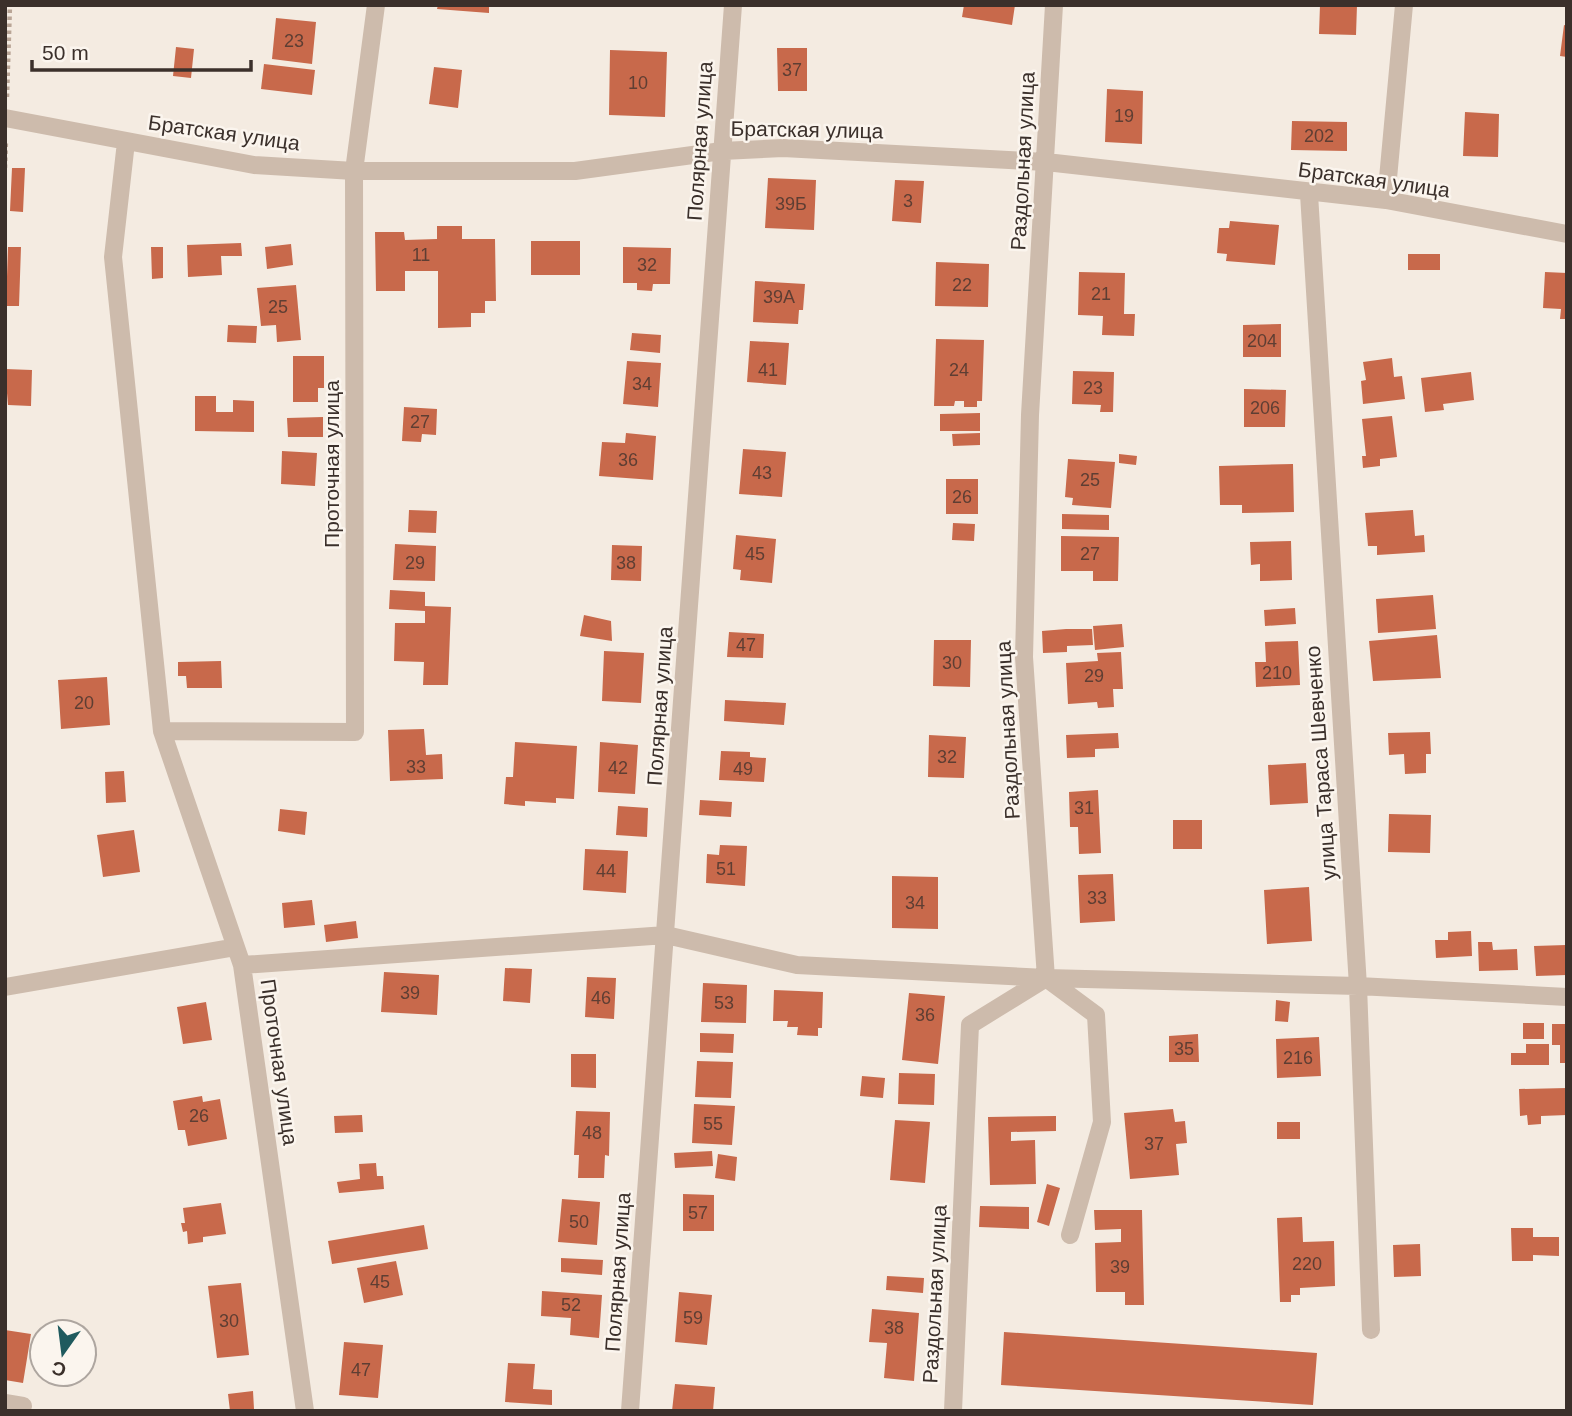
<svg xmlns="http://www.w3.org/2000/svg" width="1572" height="1416" viewBox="0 0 1572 1416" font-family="Arial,sans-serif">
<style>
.building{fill:#c8694b}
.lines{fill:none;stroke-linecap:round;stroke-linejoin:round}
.path{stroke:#b9a596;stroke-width:4.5;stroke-dasharray:3.5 3.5;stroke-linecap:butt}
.minor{stroke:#cdbbac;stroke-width:18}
.labels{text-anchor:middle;stroke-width:5;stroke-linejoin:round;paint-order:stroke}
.number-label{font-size:18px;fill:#5e3e33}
.street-label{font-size:21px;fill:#3b302b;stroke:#fbf5ee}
</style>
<rect width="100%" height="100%" fill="#f4ebe1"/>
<path class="building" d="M438 5H489V13L437 9Z
M964 5H1015L1012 25 962 17Z
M1320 5H1357L1356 35 1319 34Z
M276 18 316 22 312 64 272 59Z
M1564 25 1567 26V57L1560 56Z
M176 47 194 49 191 78 173 76Z
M777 48H807V91H778Z
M610 50 667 52 665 117 609 115Z
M264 64 315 70 312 95 261 89Z
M434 67 462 70 458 108 429 104Z
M1107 89 1143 91 1142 144 1105 142Z
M1465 112 1499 114 1498 157 1463 156Z
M1292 121 1347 122V151L1291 150Z
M12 168H25L23 212 10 211Z
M768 178 816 180 814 230 765 228Z
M895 180 924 181 921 223 892 221Z
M1230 221 1279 225 1275 265 1226 261 1227 254 1217 253 1219 228H1229Z
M437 226H462V239H495L496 301H485V313H471V327L438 328V271H405V291H376L375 232H404L405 240 437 239Z
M531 241H580V275H531Z
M241 243 242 256H221L222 275 188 277 187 245Z
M291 244 293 265 267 269 265 247Z
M8 247H21L19 306H6Z
M151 247H163V278L152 279Z
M623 247 671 248 670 284H653L652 291 637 290V283H623Z
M1408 254H1440V270H1408Z
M936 262 989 264 988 307 935 306Z
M1079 272 1125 273 1124 314H1135L1134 336 1102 335 1103 316 1078 315Z
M1545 272 1567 273V319H1560L1561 309 1543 308Z
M755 281 805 284 803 310H799L798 324 753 322Z
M296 285 301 340 277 342 276 325 261 326 257 288Z
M1281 324V357H1243V325Z
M228 325 257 326 256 343 227 342Z
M632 333 661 335 660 353 630 350Z
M936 339 984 340 982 401H977V407H964V401H955L954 406H934Z
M750 341 789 343 786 385 747 382Z
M293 356H324V388H318V402H293Z
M1392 358 1394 377 1402 376 1405 399 1363 404 1361 381 1366 380 1363 362Z
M627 361 661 363 658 407 623 404Z
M5 369 32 370 31 406 8 405Z
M1073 371 1114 372 1113 412H1100L1101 405 1072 404Z
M1471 372 1474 400 1443 404 1444 410 1425 412 1421 378Z
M1244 389 1286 390 1285 427H1244Z
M195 396H216V412H233V400L254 401V432L195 431Z
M404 407 437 409 436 435 422 434 421 442 402 441Z
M980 413V431H940V414Z
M1392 416 1397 457 1380 459V466L1363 468 1362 456H1366L1362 419Z
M323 417V437H288L287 418Z
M626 433 656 436 653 480 599 476 602 442 625 443Z
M980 433V445L953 446 952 434Z
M743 449 786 452 782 497 739 494Z
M282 451 317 453 315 486 281 484Z
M1119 454 1137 456 1136 465 1119 463Z
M1068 459 1115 462 1111 508 1072 505 1073 498 1065 497Z
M1293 464 1294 512 1242 513V505H1220L1219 466Z
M946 479H978V514H946Z
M409 510 437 511 436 533 408 532Z
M1413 510 1415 536 1424 535 1425 552 1377 555V546H1368L1365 513Z
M1062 514 1109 515V530L1062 529Z
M953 523 975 524 974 541 952 540Z
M736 535 776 539 772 583 740 580 741 570 733 569Z
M1061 536 1119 537 1118 581H1093V571H1061Z
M1291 541 1292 580 1260 581V564L1251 565 1250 542Z
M395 544 436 546 435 581 393 580Z
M612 545 642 546 641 581 611 580Z
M390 590 425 592V606L451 607 448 685H423L424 662 394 661 395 623H425V611L389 609Z
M1433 595 1436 629 1378 633 1376 599Z
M1295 608 1296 624 1265 626 1264 610Z
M584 615 611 621 612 641 580 636Z
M1122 624 1124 647 1095 650 1093 626Z
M1066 629H1092L1093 645 1067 646V652L1043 653 1042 631Z
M729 632 764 634 763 658 727 657Z
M1437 635 1441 678 1373 681 1369 641Z
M934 640H971L970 687 933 686Z
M1298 641 1300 685 1256 687 1255 662H1266L1265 642Z
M604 651 644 653 641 703 602 701Z
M1121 652 1123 689H1113L1114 707 1098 708 1097 702 1068 704 1066 663 1098 661 1097 653Z
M221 661 222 688H187L186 676H178V662Z
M107 677 110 725 61 729 58 680Z
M725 700 786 703 784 725 724 721Z
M424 729 426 755 442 754 443 779 390 781 388 730Z
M1430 732 1431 754H1426V773L1405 774 1404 754 1389 755 1388 733Z
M1118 733 1119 748 1095 749V757L1067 758 1066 735Z
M929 735 966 737 964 778 928 777Z
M515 742 577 746 574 799 556 798V803L525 801V806L504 804 506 777H513Z
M600 742 638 745 635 794 598 792Z
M721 751 750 752V757L766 758 764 782 719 780Z
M1306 763 1308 803 1270 805 1268 765Z
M124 771 126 802 106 803 105 772Z
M1098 790 1101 853 1079 854 1078 827H1070L1069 792Z
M700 800 732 802 731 817 699 815Z
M618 806 648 808 647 837 616 835Z
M280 809 307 812 305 835 278 831Z
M1389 814 1431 815 1430 853 1388 852Z
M1173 820H1202V849H1173Z
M134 830 140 872 103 877 97 835Z
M720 845 747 846 745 886 706 883 707 854 719 855Z
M585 849 628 851 626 893 583 890Z
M1113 874 1115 921 1080 923 1078 875Z
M892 876 938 877V929L892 928Z
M1309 887 1312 941 1267 944 1264 890Z
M312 900 315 925 284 928 282 903Z
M356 921 358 938 326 942 324 925Z
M1471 931 1472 956 1436 958 1435 940H1448V932Z
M1478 942H1492L1493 950 1517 949 1518 970 1479 971Z
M1566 945 1567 975 1536 976 1534 946Z
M505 968 532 969 530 1003 503 1001Z
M384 972 439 975 437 1015 381 1012Z
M587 977 616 978 614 1019 585 1017Z
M703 983 747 985 746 1023 701 1022Z
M774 990 823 992 822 1028H818V1036L797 1035 798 1027H787L788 1021H773Z
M909 993 945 996 938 1064 902 1060Z
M1276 1000 1290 1002 1288 1022 1275 1021Z
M206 1002 212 1040 183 1044 177 1007Z
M1523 1023H1544V1039H1523Z
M1552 1024H1567V1063H1560V1045H1552Z
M700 1033 734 1034 733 1053 700 1052Z
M1198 1034 1199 1062H1169V1036Z
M1319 1037 1321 1076 1277 1078 1276 1039Z
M1526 1044H1549V1065H1511V1053H1526Z
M571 1054H596V1088L571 1087Z
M697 1061 733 1062 731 1098 695 1097Z
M899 1073 935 1074 934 1105 898 1104Z
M862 1076 885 1078 883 1098 860 1096Z
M1567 1088V1115L1541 1116V1124L1528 1125 1527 1115 1520 1116 1519 1089Z
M202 1096 203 1102 220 1099 227 1139 188 1146 185 1130H178L173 1101Z
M694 1104 735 1106 732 1145 692 1143Z
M1173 1109 1175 1122 1185 1121 1187 1143 1176 1144 1179 1175 1130 1179 1124 1113Z
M576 1111 610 1112 609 1156 605 1155 604 1178H578L579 1155H574Z
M362 1115 363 1132 335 1133 334 1116Z
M1056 1116V1131L1011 1132V1141L1035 1140 1036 1184 990 1185 988 1117Z
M895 1120 930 1122 925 1183 890 1180Z
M1277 1122H1300V1139H1277Z
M712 1151 713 1166 675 1168 674 1153Z
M718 1154 737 1157 735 1181 715 1178Z
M376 1163 377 1176H383L384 1189 339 1193 337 1182 360 1179 359 1164Z
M1047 1184 1060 1188 1049 1226 1037 1222Z
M683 1194 714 1195V1231H683Z
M562 1199 600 1202 597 1245 558 1242Z
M221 1203 226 1234 203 1237V1242L188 1244 187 1231 183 1232 181 1223H185L183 1208Z
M980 1206 1029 1207V1229L979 1227Z
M1094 1210H1142L1144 1305H1125V1292H1096L1095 1243 1121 1242V1229L1095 1230Z
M1302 1217 1303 1242 1334 1241 1335 1286 1300 1288V1295H1291V1302H1280L1277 1218Z
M424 1225 428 1249 332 1264 328 1241Z
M1511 1228H1533V1237H1559V1256L1533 1255V1261H1512Z
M1420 1244 1421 1276 1394 1277 1393 1245Z
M561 1258 603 1260 602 1275 561 1272Z
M396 1261 403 1295 364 1303 357 1268Z
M887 1276 924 1278 923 1293 886 1290Z
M241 1283 249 1355 217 1358 208 1286Z
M542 1291 602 1295 599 1338 570 1335 571 1318 541 1316Z
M679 1292 712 1295 707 1345 675 1342Z
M872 1309 919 1313 914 1381 884 1378 887 1343 869 1342Z
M5 1330 31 1334 23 1383 5 1380Z
M1004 1332 1317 1353 1313 1405 1001 1385Z
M344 1342 383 1345 378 1398 339 1395Z
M508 1363 535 1364 533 1389 552 1390V1405L505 1402Z
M675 1384 715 1387 713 1411H672Z
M253 1391 254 1409 230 1411 228 1394Z"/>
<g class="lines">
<path class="path" d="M7 97 10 5
M5 168 6 141"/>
<path class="minor" d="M5 118 254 165 354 171H575L722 151 783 148 1046 162 1386 200 1567 234
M126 142 113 257 162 731 242 965 305 1411
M1309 194 1358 986 1371 1330
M1386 200 1404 5
M162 731 355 732 354 171 376 5
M242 965 666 935 797 965 1046 978 1358 986 1567 997
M1046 978 1024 657 1030 415 1054 5
M1046 978 1096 1015 1102 1122 1070 1235
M5 987 236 947
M5 1403 23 1406
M630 1411 733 5
M953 1411 970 1025 1046 978"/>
</g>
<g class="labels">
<g class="number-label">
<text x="294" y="47">23</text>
<text x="792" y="76">37</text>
<text x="638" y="89">10</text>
<text x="1124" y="122">19</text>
<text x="1319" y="142">202</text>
<text x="908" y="207">3</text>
<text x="791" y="210">39Б</text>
<text x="421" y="261">11</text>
<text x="647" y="271">32</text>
<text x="962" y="291">22</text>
<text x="1101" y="300">21</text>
<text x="779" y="303">39А</text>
<text x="278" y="313">25</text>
<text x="1262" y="347">204</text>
<text x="768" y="376">41</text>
<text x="959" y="376">24</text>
<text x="642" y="390">34</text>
<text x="1093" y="394">23</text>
<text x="1265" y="414">206</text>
<text x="420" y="428">27</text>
<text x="628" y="466">36</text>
<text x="762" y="479">43</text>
<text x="1090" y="486">25</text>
<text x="962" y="503">26</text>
<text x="755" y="560">45</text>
<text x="1090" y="560">27</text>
<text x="415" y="569">29</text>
<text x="626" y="569">38</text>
<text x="746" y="651">47</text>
<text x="952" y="669">30</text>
<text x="1277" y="679">210</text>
<text x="1094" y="682">29</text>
<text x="84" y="709">20</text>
<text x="947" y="763">32</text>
<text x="416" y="773">33</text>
<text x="618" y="774">42</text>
<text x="743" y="775">49</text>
<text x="1084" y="814">31</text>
<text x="726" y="875">51</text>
<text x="606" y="877">44</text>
<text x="1097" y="904">33</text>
<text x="915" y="909">34</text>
<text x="410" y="999">39</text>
<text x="601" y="1004">46</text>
<text x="724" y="1009">53</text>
<text x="925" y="1021">36</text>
<text x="1184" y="1055">35</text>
<text x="1298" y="1064">216</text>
<text x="199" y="1122">26</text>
<text x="713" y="1130">55</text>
<text x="592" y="1139">48</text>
<text x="1154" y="1150">37</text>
<text x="698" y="1219">57</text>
<text x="579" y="1228">50</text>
<text x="1307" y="1270">220</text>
<text x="1120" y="1273">39</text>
<text x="380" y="1288">45</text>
<text x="571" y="1311">52</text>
<text x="693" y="1324">59</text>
<text x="229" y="1327">30</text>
<text x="894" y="1334">38</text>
<text x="361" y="1376">47</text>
</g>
<g class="street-label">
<text transform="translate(807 130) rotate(1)" y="7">Братская улица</text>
<text transform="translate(224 133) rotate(8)" y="7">Братская улица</text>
<text transform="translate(700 141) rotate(-86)" y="7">Полярная улица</text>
<text transform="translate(1023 161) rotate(-87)" y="7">Раздольная улица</text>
<text transform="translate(1374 180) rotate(8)" y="7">Братская улица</text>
<text transform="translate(332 464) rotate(-90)" y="7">Проточная улица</text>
<text transform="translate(660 706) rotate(-86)" y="7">Полярная улица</text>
<text transform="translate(1008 730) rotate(-93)" y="7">Раздольная улица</text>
<text transform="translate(1321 763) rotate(-94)" y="7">улица Тараса Шевченко</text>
<text transform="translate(279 1062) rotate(82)" y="7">Проточная улица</text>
<text transform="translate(618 1272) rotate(-86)" y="7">Полярная улица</text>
<text transform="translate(935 1294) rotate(-87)" y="7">Раздольная улица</text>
</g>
</g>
<rect width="1572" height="1416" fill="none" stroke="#3b302b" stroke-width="14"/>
<g transform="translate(63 1353) rotate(194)"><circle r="33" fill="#fbf5ee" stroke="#aea6a0" stroke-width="2"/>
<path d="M0-5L12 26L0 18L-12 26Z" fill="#1f5a5e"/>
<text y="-10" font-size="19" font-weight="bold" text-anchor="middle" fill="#3b302b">С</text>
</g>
<path d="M32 60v10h219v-10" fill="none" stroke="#3b302b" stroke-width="3.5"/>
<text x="42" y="60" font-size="21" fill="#3b302b" stroke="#fbf5ee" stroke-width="5" paint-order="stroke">50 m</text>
</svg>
